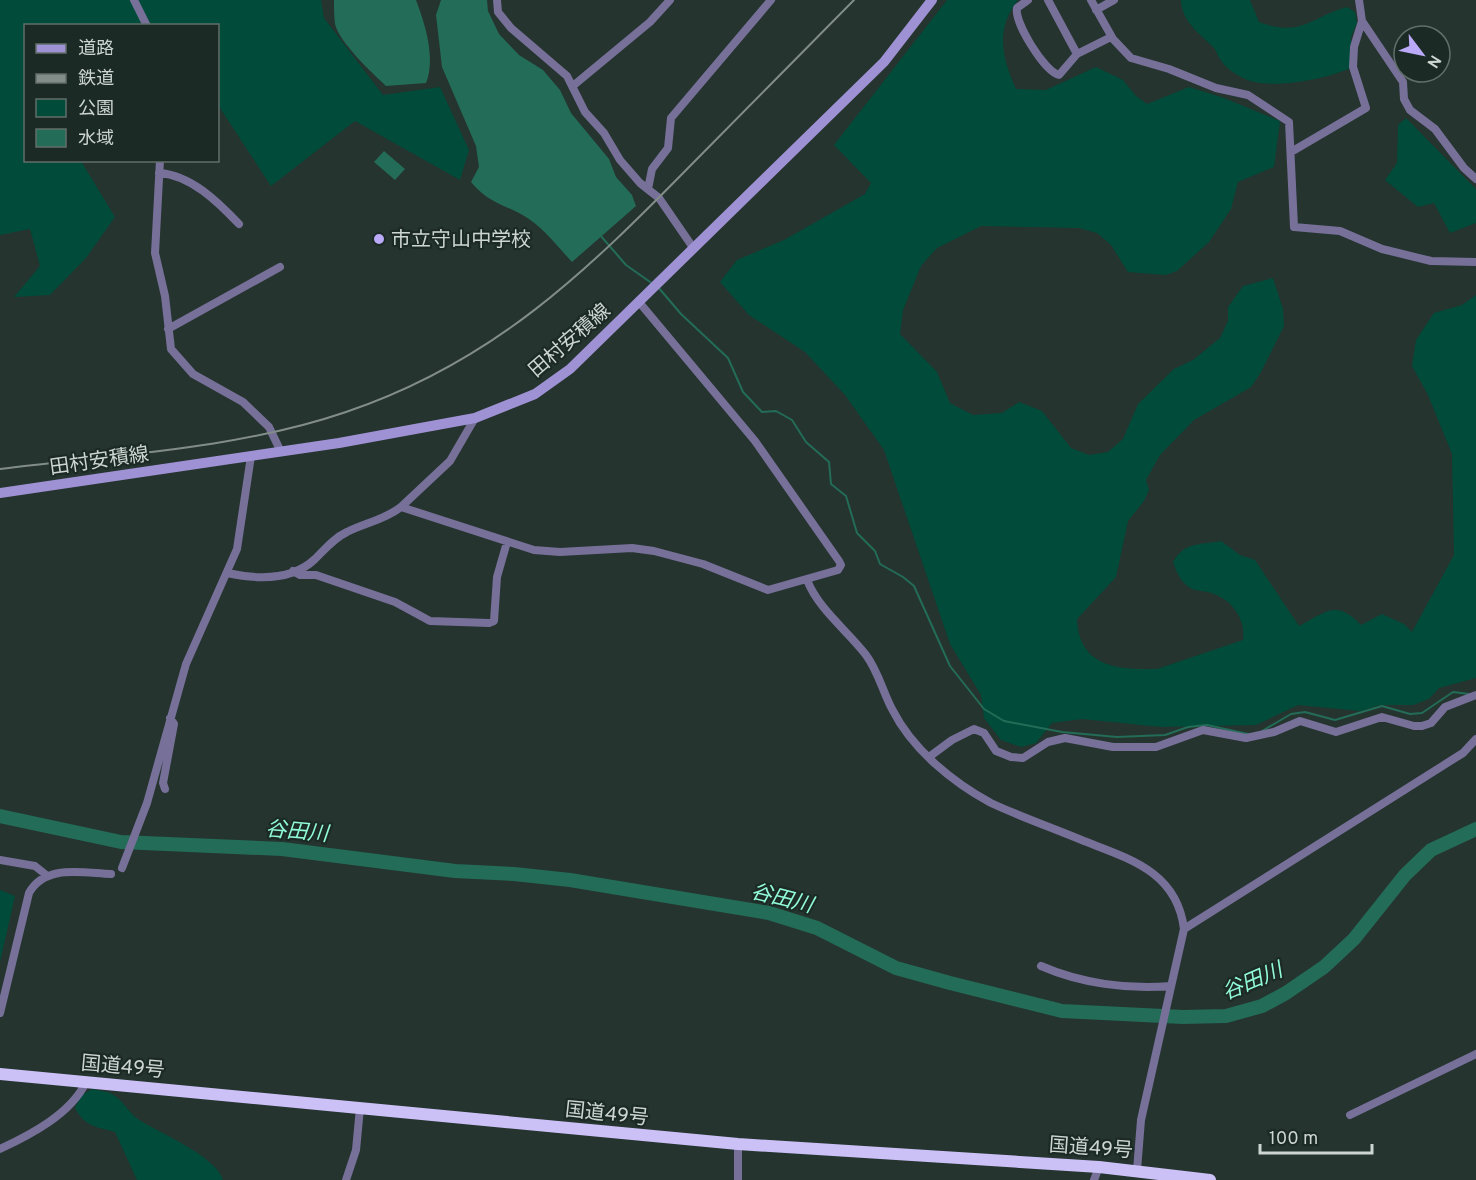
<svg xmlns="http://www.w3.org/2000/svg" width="1476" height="1180" viewBox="0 0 1476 1180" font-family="Overpass,'Noto Sans JP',sans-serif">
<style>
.green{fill:#014b3a}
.water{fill:#236c57}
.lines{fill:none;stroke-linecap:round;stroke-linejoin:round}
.stream{stroke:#236c57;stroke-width:2}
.river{stroke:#236c57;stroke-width:14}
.minor{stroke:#777099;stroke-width:8}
.secondary{stroke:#9f92d4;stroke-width:10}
.trunk{stroke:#cbc1f7;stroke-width:12}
.rail{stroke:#828d89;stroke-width:2}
.poi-dot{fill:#baaaf7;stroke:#1c2a25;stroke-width:2}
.labels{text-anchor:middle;stroke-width:4.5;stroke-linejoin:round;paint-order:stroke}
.poi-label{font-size:20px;fill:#ccd5d1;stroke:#1c2a25;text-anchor:start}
.street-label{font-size:20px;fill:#ccd5d1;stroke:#1c2a25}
.water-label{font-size:21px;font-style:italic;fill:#91fad8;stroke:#1c2a25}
</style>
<rect width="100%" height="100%" fill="#25342f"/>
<path class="green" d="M0 0H321L324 18 383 95 440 87 469 150 460 180 355 121 271 186 218 105V26H26V160L81 161 115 217 86 258 50 295 14 297 40 266 30 229 0 235Z
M947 0H1018C995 29 1002 58 1016 89L1046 90 1096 67 1123 80 1136 96 1147 104 1189 87 1224 98 1280 121 1274 167 1238 182 1231 209 1209 242 1177 271 1166 275 1128 272 1111 245 1097 233 1079 228 981 226 937 248 921 266 903 310 900 334 937 372 950 403 973 415 1002 413 1019 402 1042 411 1071 448 1089 455 1108 452 1123 439 1138 404 1174 369 1193 360 1220 338 1228 321V307L1243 286 1273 278 1283 309 1284 326 1261 372 1251 387 1194 420 1160 455 1146 480 1149 490 1144 501 1128 521 1116 577 1077 619C1079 667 1118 670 1157 669L1243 640C1246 618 1231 599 1211 593 1205 591 1198 591 1192 589 1181 583 1177 573 1173 562 1185 542 1198 545 1221 541L1240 555 1255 560 1299 626C1326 612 1336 599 1361 625L1382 614 1404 624 1412 632 1454 555 1452 454 1428 395 1412 366 1416 340 1434 313 1462 305 1476 295V678L1439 688 1429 699 1413 705H1380L1360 711 1298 705 1256 725 1161 727 1082 719 1052 723 1036 743 1021 747 1001 740 984 718 981 695 950 644 884 450 845 395 805 352 749 315 720 282 737 260 784 240 865 194 871 183 834 145Z
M1181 0H1250L1259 22C1301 38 1311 17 1347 7L1355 12 1357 23 1351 37 1353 67C1328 79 1266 92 1241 77 1233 73 1224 66 1220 59 1217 55 1217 51 1213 47 1199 33 1182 22 1181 0Z
M1406 118 1476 189V223L1450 233 1434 203 1418 207 1385 180 1397 163 1398 125Z
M0 890 15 896 0 962Z
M93 1089C99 1091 107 1091 112 1094 122 1099 129 1113 138 1119 161 1134 216 1156 223 1180H137L115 1132C97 1127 85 1127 75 1108 79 1098 83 1093 93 1089Z"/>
<path class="water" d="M334 0H416C425 24 436 58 426 83L386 86C372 73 339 42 335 24 334 16 334 8 334 0Z
M441 0H487L488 11 499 34 519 55 543 70 560 90 571 113 609 159 616 177 632 195 636 206 572 262C558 247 546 231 529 219 506 204 490 205 471 182L479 167 476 146 442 67 436 15Z
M384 151 405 169 395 180 374 162Z"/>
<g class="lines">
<path class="stream" d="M600 235 626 265 653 284
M658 287 681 314 728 358 743 392 762 412 776 411 792 420 806 442 829 462 831 484 846 496 857 533 875 551 880 564 903 577 914 586 950 666 984 709 1004 721 1062 732 1117 737 1165 735 1188 727 1207 725 1248 734
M1262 731 1291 714 1305 712 1335 720 1382 706 1410 714 1422 713 1453 692 1469 694"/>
<path class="river" d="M0 816 121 842 282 849 455 871 514 874 570 880 769 913 817 928 896 968 950 983 1062 1011 1183 1017 1226 1016 1262 1006 1286 993 1324 967 1354 939 1405 875 1431 850 1476 829"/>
<path class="minor" d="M134 0 147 26
M497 0 498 12 511 28 567 76 585 112 604 133 620 160 640 183 659 198 694 249
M1028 0 1017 8C1014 22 1044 71 1059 75L1077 54 1111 37
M1048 0 1077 54
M1091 0 1113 39 1131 58 1169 69 1216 88 1248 95 1289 122 1294 227 1340 231 1382 249 1431 261 1476 262
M1096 10 1114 0
M1362 21 1403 82 1404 99 1410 110 1435 129 1464 168 1476 179
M574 85 650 22 670 0
M1291 152 1366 108 1353 67 1354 47 1362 21 1359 0
M160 160 155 253 165 296 171 349 193 374 243 402 269 427 281 452
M159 173C191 175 218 202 239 224
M648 189 652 169 668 148 671 118 771 0
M168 329 280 267
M401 507 450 461 475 418
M293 571 300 575H316L395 602 430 621 489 623 494 621 497 577 507 542
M227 573C255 579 292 581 315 559 325 549 334 538 347 532 365 523 384 520 401 507L534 550 560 552 632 548 654 551 703 564 768 590 838 570 841 565 839 561 755 441 639 302
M807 580C819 610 847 630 866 655 878 671 883 692 892 709 912 749 952 782 991 803 1021 817 1053 828 1084 841 1130 859 1177 872 1184 929L1141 1120 1137 1170
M929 757 952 740 974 729 984 733 996 751 1011 757 1023 758 1048 742 1065 738 1113 747H1156L1203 730 1246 738 1274 732 1300 721 1336 732 1382 717 1414 726H1422L1431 723 1445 707 1476 695
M165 789 163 783 174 724 170 718
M0 860 35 866 45 874
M122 868 147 803 186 664 237 549 251 456
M1184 929 1463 753 1476 739
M1041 966C1080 983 1128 990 1171 986
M0 1013 29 893C45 864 82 873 111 874
M1350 1115 1476 1054
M0 1149C30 1135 71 1114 86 1082
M346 1180 356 1150 360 1108
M738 1180V1144
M1094 1180 1099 1167"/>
<path class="secondary" d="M0 493 339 443 475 418 535 394 570 369 884 62 932 0"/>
<path class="trunk" d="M0 1074 738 1144 1099 1167 1210 1180"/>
<path class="rail" d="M0 469C113 455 238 449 346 412 494 362 586 272 693 163 747 109 800 54 854 0"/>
</g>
<circle class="poi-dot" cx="379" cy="239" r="6"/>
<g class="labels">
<g class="poi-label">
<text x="391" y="246">市立守山中学校</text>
</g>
<g class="street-label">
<text transform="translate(569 340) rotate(-41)" y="7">田村安積線</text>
<text transform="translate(99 460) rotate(-8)" y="7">田村安積線</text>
<text transform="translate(123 1066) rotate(5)" y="7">国道49号</text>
<text transform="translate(607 1113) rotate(6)" y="7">国道49号</text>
<text transform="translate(1091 1147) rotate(4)" y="7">国道49号</text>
</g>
<g class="water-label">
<text transform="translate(297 831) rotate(5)" y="7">谷田川</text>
<text transform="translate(782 898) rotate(14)" y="7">谷田川</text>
<text transform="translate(1252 981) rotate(-23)" y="7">谷田川</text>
</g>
</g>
<rect x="24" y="24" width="195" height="138" fill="#1c2a25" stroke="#626e6a" stroke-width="1.5"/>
<rect x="36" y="44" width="30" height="9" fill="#9f92d4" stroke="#626e6a" stroke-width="1.5"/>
<text x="78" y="54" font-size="18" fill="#ccd5d1">道路</text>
<rect x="36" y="74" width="30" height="9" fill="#828d89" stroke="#626e6a" stroke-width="1.5"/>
<text x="78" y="84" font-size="18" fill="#ccd5d1">鉄道</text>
<rect x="36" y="99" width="30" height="18" fill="#014b3a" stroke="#626e6a" stroke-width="1.5"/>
<text x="78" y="114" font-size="18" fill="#ccd5d1">公園</text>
<rect x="36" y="129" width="30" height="18" fill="#236c57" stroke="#626e6a" stroke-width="1.5"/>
<text x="78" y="144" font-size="18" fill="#ccd5d1">水域</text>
<g transform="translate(1422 54) rotate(122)"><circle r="28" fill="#1c2a25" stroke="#626e6a" stroke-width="1.5"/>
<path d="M0-4.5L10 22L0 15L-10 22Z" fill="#baaaf7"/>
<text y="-9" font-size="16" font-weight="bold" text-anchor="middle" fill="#ccd5d1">N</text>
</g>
<path d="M1260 1144v9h112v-9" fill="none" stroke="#ccd5d1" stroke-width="3"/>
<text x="1269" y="1144" font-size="18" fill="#ccd5d1" stroke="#1c2a25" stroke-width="4.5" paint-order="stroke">100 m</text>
</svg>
